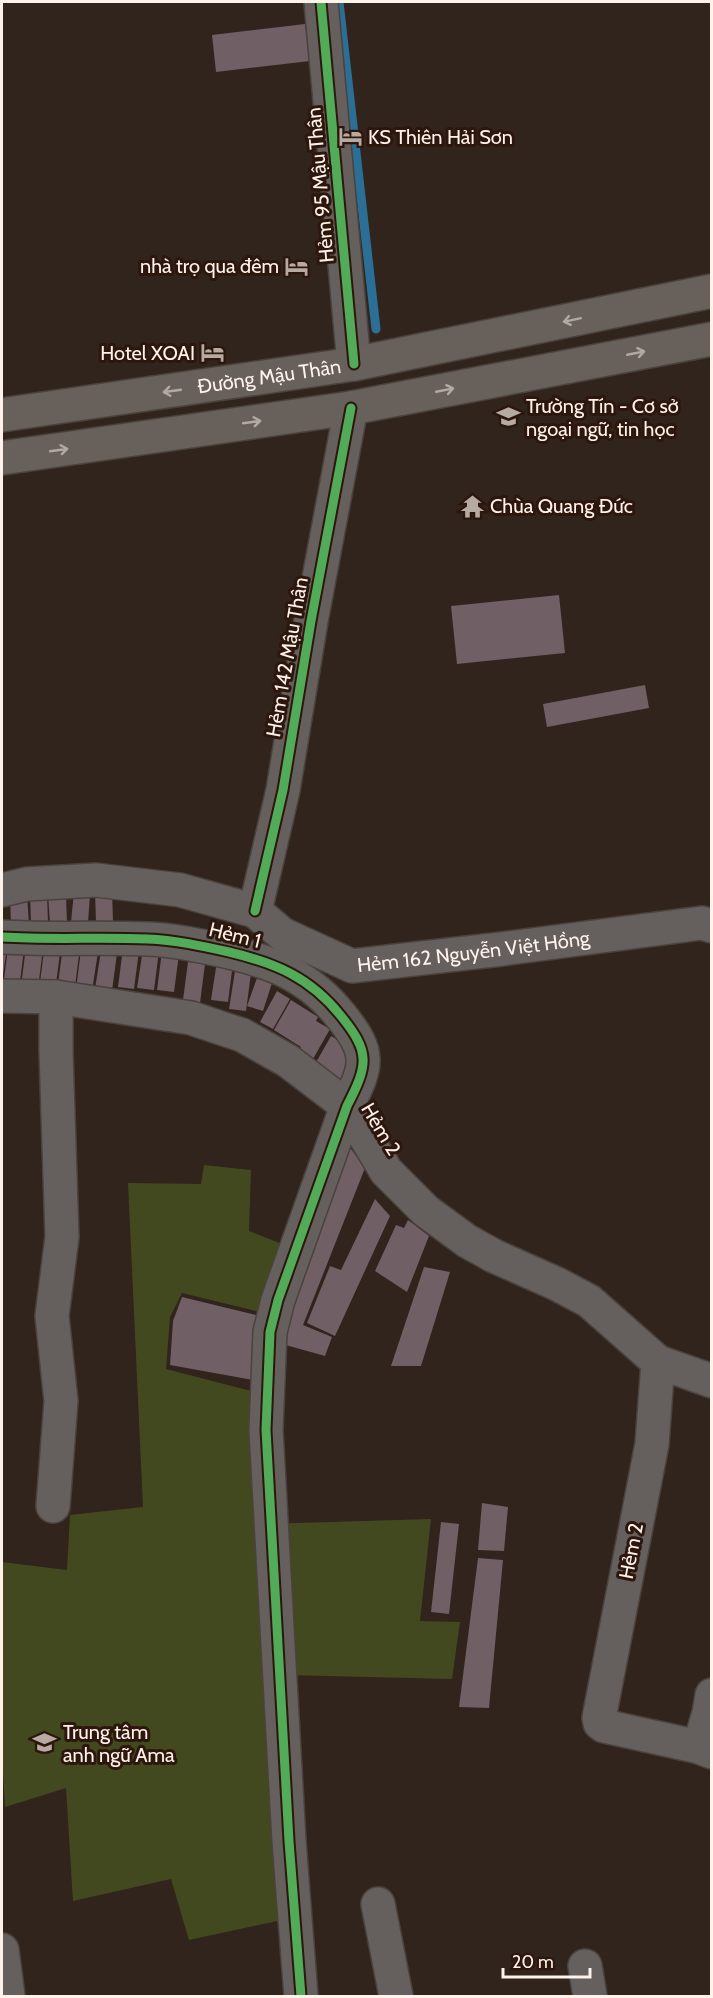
<svg xmlns="http://www.w3.org/2000/svg" width="713" height="1998" viewBox="0 0 713 1998" font-family="Cabin,sans-serif">
<style>
.green{fill:#43491e}
.lines{fill:none;stroke-linecap:round;stroke-linejoin:round}
.stream{stroke:#2b6f96;stroke-width:9}
.building{fill:#705f65}
.minor-casing{stroke:#4b423c;stroke-width:36}
.major-casing{stroke:#4b423c;stroke-width:36}
.minor{stroke:#655f5d;stroke-width:33}
.major{stroke:#67605b;stroke-width:33}
.cycleway-casing{stroke:#2d170c;stroke-width:13}
.cycleway{stroke:#51ab58;stroke-width:9}
.oneway{stroke:#b2a9a3}
.labels{text-anchor:middle;stroke-width:6;stroke-linejoin:round;paint-order:stroke}
.poi-label{font-size:20px;fill:#fef2eb;stroke:#2d170c;text-anchor:start}
.street-label{font-size:20px;fill:#fef2eb;stroke:#2d170c}
</style>
<rect width="100%" height="100%" fill="#30241d"/>
<path class="green" d="M204 1165 251 1170 249 1231 282 1244 260 1312 182 1293 170 1317 166 1369 259 1393 264 1524 431 1519 420 1621 460 1622 452 1679 286 1675 291 1918 189 1940 171 1879 73 1901 66 1788 5 1807 2 1756V1562L67 1570 70 1515 143 1507 128 1183 201 1184Z"/>
<g class="lines">
<path class="stream" d="M339 2 376 329"/>
</g>
<path class="building" d="M305 24 310 61 216 72 212 35Z
M559 595 565 653 457 664 451 606Z
M645 685 649 708 547 727 543 704Z
M112 891 113 922 96 923 95 892Z
M74 892 90 894 88 923 71 922Z
M47 893 48 923 31 924 30 894Z
M66 893 67 924H50L48 894Z
M27 894 29 925H11L10 895Z
M26 947 43 949 38 988 21 986Z
M8 948 24 950 19 989 3 987Z
M123 948 139 951 134 989 118 987Z
M143 949 159 951 154 990 137 988Z
M81 950 98 952 92 991 76 989Z
M44 951 60 953 55 992 39 990Z
M101 951 117 953 112 991 95 989Z
M162 951 179 954 174 992 157 990Z
M62 953 79 955 74 994 57 992Z
M2 954H6L3 975H2Z
M217 961 233 963 228 1002 211 1000Z
M188 962 205 964 200 1003 183 1000Z
M235 971 251 973 246 1011 229 1009Z
M257 978 272 983 263 1011 247 1006Z
M277 991 290 999 273 1029 260 1022Z
M291 1000 318 1017 316 1021 330 1029 313 1059 299 1051 301 1047 274 1030Z
M331 1036 344 1044 342 1047 356 1055 339 1086 314 1066Z
M346 1142 365 1168 303 1325 332 1337 325 1356 275 1342Z
M375 1199 390 1216 335 1336 307 1323 330 1266 341 1270Z
M408 1220 429 1236 407 1292 375 1271 396 1225 404 1228Z
M424 1267 450 1272 421 1366H391Z
M182 1297 260 1316 253 1380 170 1365 173 1321Z
M482 1503 508 1507 504 1551 478 1550Z
M441 1522 459 1524 449 1614 431 1612Z
M478 1558 503 1560 489 1708 459 1707Z"/>
<g class="lines">
<defs>
<g id="minor">
<path d="M321 2 354 364"/>
<path id="s1" d="M2 890 27 884 96 880 180 890 255 911 282 934 352 966 502 949 702 923 712 926"/>
<path d="M255 911 283 790 311 621 351 408"/>
<path d="M2 937C50 940 99 937 148 939 175 940 202 946 229 952 275 963 310 977 341 1016 371 1053 368 1065 347 1106L278 1300 270 1332 266 1430 289 1841 301 1996"/>
<path d="M2 996 56 997 191 1018 242 1035 288 1061 347 1106 386 1171 426 1211 467 1241 494 1256 557 1284 589 1301 658 1362 652 1444 599 1718 600 1723 604 1726 699 1747 712 1752"/>
<path d="M658 1362 712 1381"/>
<path d="M53 1506 61 1401 52 1316 62 1237 56 1052V997"/>
<path d="M699 1747 709 1713 712 1695"/>
<path d="M378 1904 396 1996"/>
<path d="M2 1950 8 1996"/>
<path d="M585 1966 590 1996"/>
</g>
<g id="major">
<path id="s2" d="M2 415 354 364 712 291"/>
<path d="M2 458 351 408 712 339"/>
</g>
</defs>
<use href="#minor" class="minor-casing"/>
<use href="#major" class="major-casing"/>
<use href="#minor" class="minor"/>
<use href="#major" class="major"/>
<defs>
<path id="cycleway" d="M321 2 354 364
M255 911 283 790 311 621 351 408
M2 937C50 940 99 937 148 939 175 940 202 946 229 952 275 963 310 977 341 1016 371 1053 368 1065 347 1106L278 1300 270 1332 266 1430 289 1841 301 1996"/>
</defs>
<use href="#cycleway" class="cycleway-casing"/>
<use href="#cycleway" class="cycleway"/>
</g>
<defs><path id="oneway-shaft" d="M-6 0H5M1.5-3L5.5 0L1.5 3" fill="none" stroke-width="1.6" stroke-linecap="round" stroke-linejoin="round" transform="scale(1.5)"/></defs>
<g class="oneway">
<use href="#oneway-shaft" transform="translate(572 320) rotate(168)"/>
<use href="#oneway-shaft" transform="translate(636 353) rotate(-11)"/>
<use href="#oneway-shaft" transform="translate(445 390) rotate(-11)"/>
<use href="#oneway-shaft" transform="translate(172 391) rotate(172)"/>
<use href="#oneway-shaft" transform="translate(252 422) rotate(-8)"/>
<use href="#oneway-shaft" transform="translate(59 450) rotate(-8)"/>
</g>
<defs>
<symbol id="hotel-bare" viewBox="-9 -9 18 18"><path d="M-6-4.5h1.5V1H6V5H4.5V3h-9V5H-6ZM-4 0a1.8 1.8 0 1 1 3.6 0ZM.5 0V-2.5h3Q6-2.5 6 0Z" fill="#b6aaa3" stroke="#2d170c" stroke-width="2.5" paint-order="stroke"/></symbol>
<symbol id="school-bare" viewBox="-9 -9 18 18"><path d="M0-5L7-2L0 1L-7-2ZM-4 1L0 2.5L4 1V4Q0 6-4 4Z" fill="#b6aaa3" stroke="#2d170c" stroke-width="2.5" paint-order="stroke"/></symbol>
<symbol id="temple-bare" viewBox="-9 -9 18 18"><path d="M0-6L5-2H3V0L6.5 2.5H4V6H1.5V3h-3V6H-4V2.5H-6.5L-3 0V-2H-5Z" fill="#b6aaa3" stroke="#2d170c" stroke-width="2.5" paint-order="stroke"/></symbol>
</defs>
<g fill-rule="evenodd">
<use href="#hotel-bare" x="334" y="120" width="33" height="33"/>
<use href="#hotel-bare" x="280" y="250" width="33" height="33"/>
<use href="#hotel-bare" x="196" y="336" width="33" height="33"/>
<use href="#school-bare" x="492" y="400" width="33" height="33"/>
<use href="#temple-bare" x="456" y="490" width="33" height="33"/>
<use href="#school-bare" x="28" y="1726" width="33" height="33"/>
</g>
<g class="labels">
<g class="poi-label">
<text x="368" y="144">KS Thiên Hải Sơn</text>
<text x="279" y="273" text-anchor="end">nhà trọ qua đêm</text>
<text x="195" y="360" text-anchor="end">Hotel XOAI</text>
<text x="526" y="413">Trường Tín - Cơ sở<tspan x="526" dy="23">ngoại ngữ, tin học</tspan></text>
<text x="490" y="513">Chùa Quang Đức</text>
<text x="63" y="1739">Trung tâm<tspan x="63" dy="23">anh ngữ Ama</tspan></text>
</g>
<g class="street-label">
<text transform="translate(320 185) rotate(-95)" y="7">Hẻm 95 Mậu Thân</text>
<text dy="7" stroke="none"><textPath href="#s2" startOffset="270">Đường Mậu Thân</textPath></text>
<text transform="translate(287 657) rotate(-80)" y="7">Hẻm 142 Mậu Thân</text>
<text transform="translate(235 935) rotate(14)" y="7">Hẻm 1</text>
<text dy="7" stroke="none"><textPath href="#s1" startOffset="492">Hẻm 162 Nguyễn Việt Hồng</textPath></text>
<text transform="translate(381 1129) rotate(59)" y="7">Hẻm 2</text>
<text transform="translate(631 1551) rotate(-79)" y="7">Hẻm 2</text>
</g>
</g>
<rect width="713" height="1998" fill="none" stroke="#fef2eb" stroke-width="6"/>
<path d="M503 1968v9h87v-9" fill="none" stroke="#fef2eb" stroke-width="3"/>
<text x="512" y="1968" font-size="18" fill="#fef2eb" stroke="#2d170c" stroke-width="4.5" paint-order="stroke">20 m</text>
</svg>
